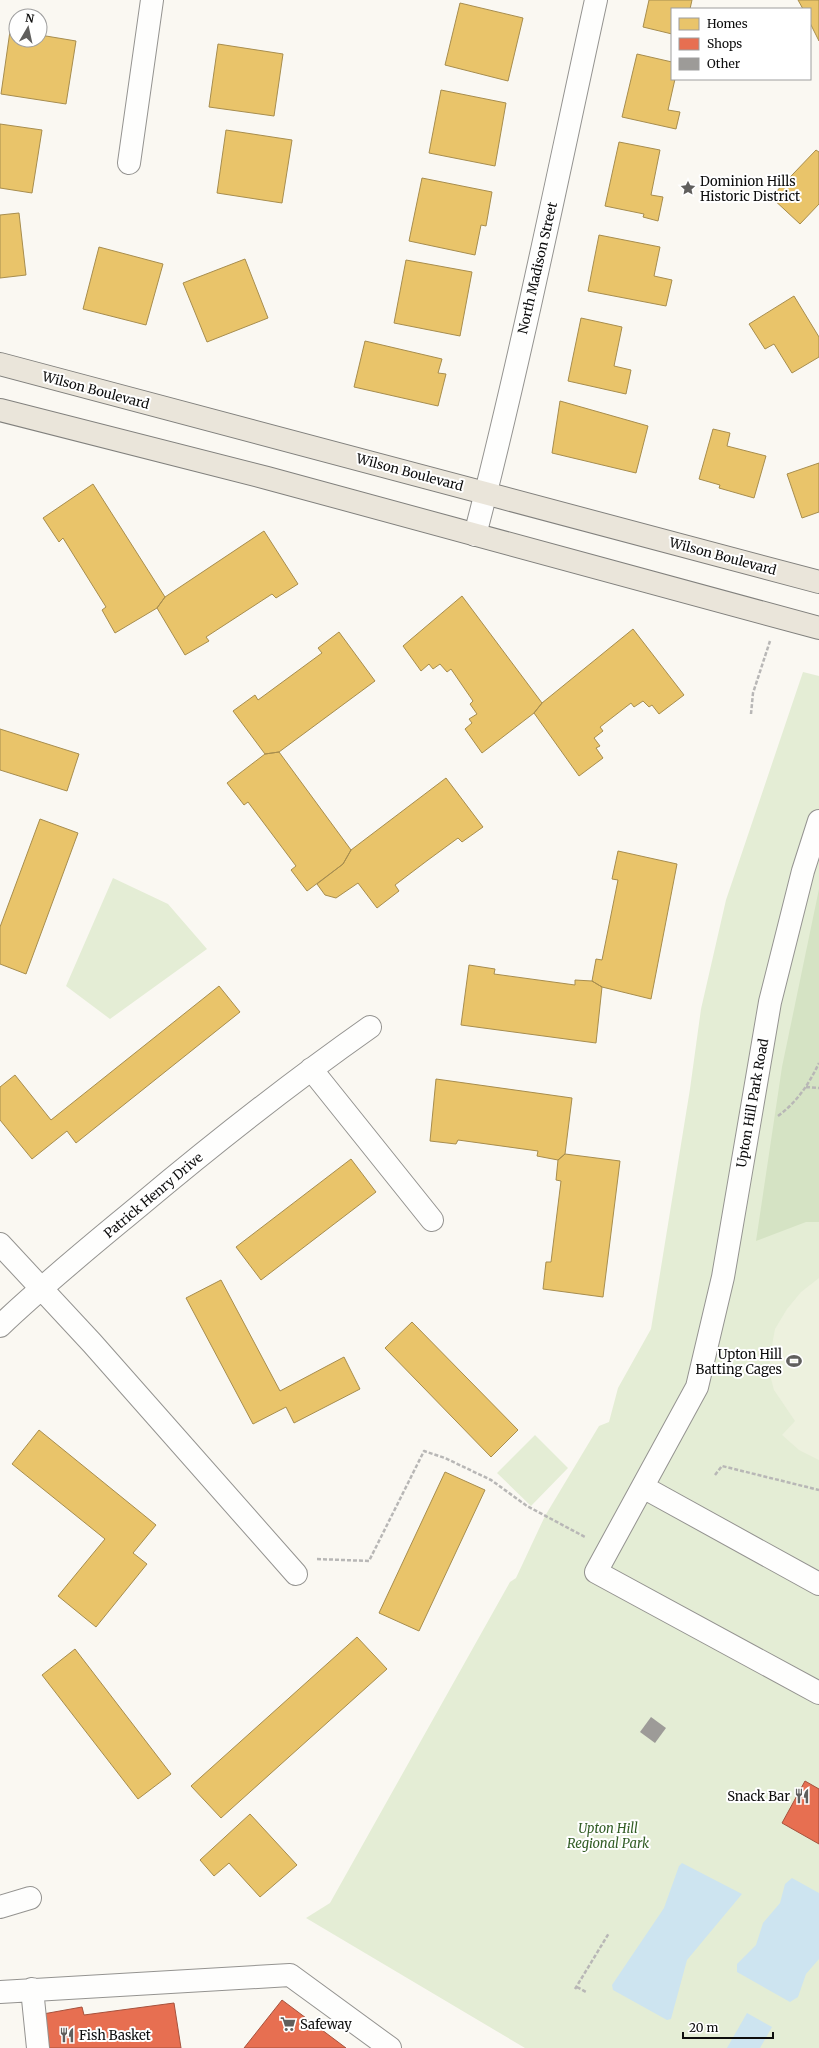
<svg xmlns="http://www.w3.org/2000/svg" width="819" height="2048" viewBox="0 0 819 2048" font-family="Merriweather,serif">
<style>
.green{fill:#e4edd5}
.forest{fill:#d5e3c4}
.pitch{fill:#edf1de}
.water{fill:#cde4f0}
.homes{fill:#e9c46a;stroke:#a78d4e}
.shops{fill:#e76f51;stroke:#a6523d}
.building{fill:#9d9b98}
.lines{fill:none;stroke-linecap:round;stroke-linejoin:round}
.minor-casing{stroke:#949390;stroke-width:24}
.major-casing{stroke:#81807d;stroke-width:24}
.path{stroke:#b8b7b6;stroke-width:2.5;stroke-dasharray:4 2;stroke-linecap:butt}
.minor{stroke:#fefefd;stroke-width:22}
.major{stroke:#eae5da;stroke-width:22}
.labels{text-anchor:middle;stroke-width:4;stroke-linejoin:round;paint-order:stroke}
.poi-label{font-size:13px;fill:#0d0d0d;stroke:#fff;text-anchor:start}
.street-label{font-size:13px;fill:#0d0d0d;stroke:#fff}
.park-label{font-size:13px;font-style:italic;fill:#325d25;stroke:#fff}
</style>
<rect width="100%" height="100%" fill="#faf8f2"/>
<path class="green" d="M803 672 819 676V2048H525L306 1918 330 1903 510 1582 516 1578 545 1516 599 1426 609 1422 618 1388 651 1329 690 1089 701 1009 726 900Z
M113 878 168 904 207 949 110 1019 66 986Z
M535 1435 568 1468 531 1506 497 1473Z"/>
<path class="forest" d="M819 889V1222H806L756 1241 782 1067Z"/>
<path class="pitch" d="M819 1278V1460L799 1450 782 1435 795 1421 774 1390 769 1371 771 1351 775 1329 787 1309 801 1292Z"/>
<path class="water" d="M682 1863 742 1894 687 1960 671 2019 667 2020 613 1990 612 1985 664 1908 679 1866Z
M792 1878 819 1893V1959L806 1974 798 1997 790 2002 737 1972V1964L756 1945 763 1923 780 1903 785 1884Z
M747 2013 772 2027 760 2048H727Z"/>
<path class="homes" d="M649 0H692L690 9H672V34L643 27Z
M798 0H819V41L810 23V9H803Z
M460 3 523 18 508 81 445 65Z
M10 31 16 32V40H40V35L76 41 66 104 1 94Z
M218 44 283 54 274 116 209 107Z
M637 54 672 62V79H675L668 110 680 112 676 129 622 117Z
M441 90 506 103 495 166 429 153Z
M0 124 42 130 32 193 0 188Z
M226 130 292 140 282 203 217 193Z
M619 142 660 150 651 195 663 197 658 221 643 217 644 214 605 206Z
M816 150 819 152V204L800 224 771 197Z
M422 178 492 192 486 226 481 225 475 255 409 241Z
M19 213 26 275 0 278V215Z
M599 235 660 247 654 276 672 280 666 306 588 291Z
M99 247 163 264 146 325 83 309Z
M245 259 268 318 207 342 183 283Z
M406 260 472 272 460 336 394 323Z
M794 296 819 337V357L792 373 774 344 765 349 749 324Z
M581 318 622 327 614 366 631 370 626 394 568 381Z
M365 341 442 359 438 373 446 374 438 406 354 387Z
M560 401 648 426 636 473 552 453Z
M713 429 730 433 727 446 766 456 754 498 719 488 720 485 699 479Z
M819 463V512L802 518 787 474Z
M93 484 165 597 157 608 115 633 102 610 106 607 63 538 59 542 43 518Z
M264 531 298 584 276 598 272 594 206 637 209 641 185 655 157 608 165 597Z
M462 596 542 703 534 713 482 753 465 729 472 723 469 719 477 714 470 704 473 701 451 669 447 672 440 664 433 669 429 664 421 671 403 646Z
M633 629 684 695 659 714 652 705 649 707 643 701 634 707 631 703 600 727 603 731 594 738 600 746 596 748 603 758 579 776 534 713 542 703Z
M339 632 375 681 279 752 265 754 233 711 255 695 258 700 322 653 318 648Z
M0 729 79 754 67 791 0 770Z
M279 752 351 850 343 864 307 891 291 870 296 866 248 802 244 805 227 783 265 754Z
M446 778 483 827 462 842 458 838 428 860 395 885 399 891 377 908 358 883 336 898 325 895 317 884 343 864 351 850Z
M40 819 78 833 26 974 0 964V927Z
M618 851 677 864 651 999 602 987 592 981 596 959 602 960 618 880 612 879Z
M469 965 495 969 494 974 575 985V980L592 981 602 987 596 1043 461 1025Z
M219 986 240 1012 76 1143 67 1131 32 1159 0 1120V1087L15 1075 51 1120Z
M436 1079 572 1098 565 1154 558 1160 537 1156 538 1151 458 1140 456 1144 430 1141Z
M565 1154 620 1161 603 1297 543 1289 546 1262H551L561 1181 556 1180 558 1160Z
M351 1159 376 1192 261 1280 236 1247Z
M221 1280 280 1391 344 1357 360 1389 294 1423 286 1407 253 1424 186 1298Z
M412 1322 518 1430 491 1457 385 1348Z
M39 1430 156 1525 133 1553 147 1564 96 1627 58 1596 105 1539 12 1464Z
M445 1472 485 1490 419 1631 379 1613Z
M357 1637 387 1669 221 1818 191 1786Z
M75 1649 171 1774 138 1799 42 1675Z
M250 1814 297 1865 260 1897 229 1863 214 1876 200 1860Z"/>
<path class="shops" d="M805 1781 819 1789V1844L782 1823Z
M282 2000 346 2048H244Z
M174 2003 181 2048H48L43 2014 82 2007 84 2015Z"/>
<path class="building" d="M651 1717 666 1728 655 1743 640 1732Z"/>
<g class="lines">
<defs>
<path id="minor" d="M129 163 152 0
M475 535C521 358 557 178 596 0
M819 821 803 871 770 1002 723 1277 697 1387 596 1572 819 1693
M311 1069 432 1220
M0 1244 92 1343 296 1574
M0 1326C44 1284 91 1246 138 1207 213 1144 289 1084 370 1027
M643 1487 819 1584
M0 1907 30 1898
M32 1989 38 2048
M0 1992 290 1975 390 2048"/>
<path id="major" d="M0 364 819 582
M0 410 267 478 819 628"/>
</defs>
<use href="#minor" class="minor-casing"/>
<use href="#major" class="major-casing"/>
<path class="path" d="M751 714 753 693 770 641
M806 1087 819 1088
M778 1116C797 1102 809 1084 819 1063
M715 1475 722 1466 819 1490
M317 1559 369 1561 424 1451 445 1458 491 1480 527 1506 585 1537
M577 1987 586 1992
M575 1989 609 1933"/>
<use href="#minor" class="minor"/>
<use href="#major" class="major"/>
</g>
<defs>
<symbol id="sight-bare" viewBox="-9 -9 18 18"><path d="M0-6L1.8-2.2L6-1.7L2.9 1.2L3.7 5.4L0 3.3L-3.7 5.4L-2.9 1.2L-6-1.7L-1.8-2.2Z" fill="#605f5d" stroke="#fff" stroke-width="2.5" paint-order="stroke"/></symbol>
<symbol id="stadium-bare" viewBox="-9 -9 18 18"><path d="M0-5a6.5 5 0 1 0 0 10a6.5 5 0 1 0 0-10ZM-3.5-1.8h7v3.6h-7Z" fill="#605f5d" stroke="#fff" stroke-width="2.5" paint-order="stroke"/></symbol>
<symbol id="restaurant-bare" viewBox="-9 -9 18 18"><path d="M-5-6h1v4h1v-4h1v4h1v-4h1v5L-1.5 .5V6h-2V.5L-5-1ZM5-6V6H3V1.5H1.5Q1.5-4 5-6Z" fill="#605f5d" stroke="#fff" stroke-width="2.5" paint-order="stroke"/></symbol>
<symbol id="supermarket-bare" viewBox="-9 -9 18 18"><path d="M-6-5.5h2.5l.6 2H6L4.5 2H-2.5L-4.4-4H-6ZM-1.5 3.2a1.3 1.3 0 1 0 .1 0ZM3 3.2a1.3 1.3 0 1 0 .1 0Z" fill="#605f5d" stroke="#fff" stroke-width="2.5" paint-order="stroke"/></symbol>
</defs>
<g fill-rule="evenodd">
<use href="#sight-bare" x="677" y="177" width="22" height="22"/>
<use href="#stadium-bare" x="783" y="1350" width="22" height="22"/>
<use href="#restaurant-bare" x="791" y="1785" width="22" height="22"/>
<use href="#supermarket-bare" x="277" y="2013" width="22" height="22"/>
<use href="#restaurant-bare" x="56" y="2024" width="22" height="22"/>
</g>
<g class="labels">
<g class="poi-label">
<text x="700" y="186">Dominion Hills<tspan x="700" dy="15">Historic District</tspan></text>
<text x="782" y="1359" text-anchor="end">Upton Hill<tspan x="782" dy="15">Batting Cages</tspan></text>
<text x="790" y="1801" text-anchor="end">Snack Bar</text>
<text x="300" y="2029">Safeway</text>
<text x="79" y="2040">Fish Basket</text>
</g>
<g class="street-label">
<text transform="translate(537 268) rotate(-77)" y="5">North Madison Street</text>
<text transform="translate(96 390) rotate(15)" y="5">Wilson Boulevard</text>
<text transform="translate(410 472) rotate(15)" y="5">Wilson Boulevard</text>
<text transform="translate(723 556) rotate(15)" y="5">Wilson Boulevard</text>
<text transform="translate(752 1103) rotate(-80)" y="5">Upton Hill Park Road</text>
<text transform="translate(153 1195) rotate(-40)" y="5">Patrick Henry Drive</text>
</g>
<g class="park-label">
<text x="608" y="1833">Upton Hill<tspan x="608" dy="15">Regional Park</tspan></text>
</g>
</g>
<rect x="671" y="8" width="140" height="72" fill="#ffffff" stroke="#9e9e9e"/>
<rect x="679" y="18" width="20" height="12" fill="#e9c46a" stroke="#9e9e9e"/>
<text x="707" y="28" font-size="12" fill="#0d0d0d">Homes</text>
<rect x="679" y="38" width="20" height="12" fill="#e76f51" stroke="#9e9e9e"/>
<text x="707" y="48" font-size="12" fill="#0d0d0d">Shops</text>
<rect x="679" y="58" width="20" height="12" fill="#9d9b98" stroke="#9e9e9e"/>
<text x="707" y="68" font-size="12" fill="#0d0d0d">Other</text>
<g transform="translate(28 28) rotate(9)"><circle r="19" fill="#ffffff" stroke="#9e9e9e"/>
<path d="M0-3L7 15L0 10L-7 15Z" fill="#605f5d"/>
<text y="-6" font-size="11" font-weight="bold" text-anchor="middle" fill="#0d0d0d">N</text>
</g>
<path d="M683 2032v6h90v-6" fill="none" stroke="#0d0d0d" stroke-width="2"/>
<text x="689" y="2032" font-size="12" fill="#0d0d0d" stroke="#ffffff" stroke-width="3" paint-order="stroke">20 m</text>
</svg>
